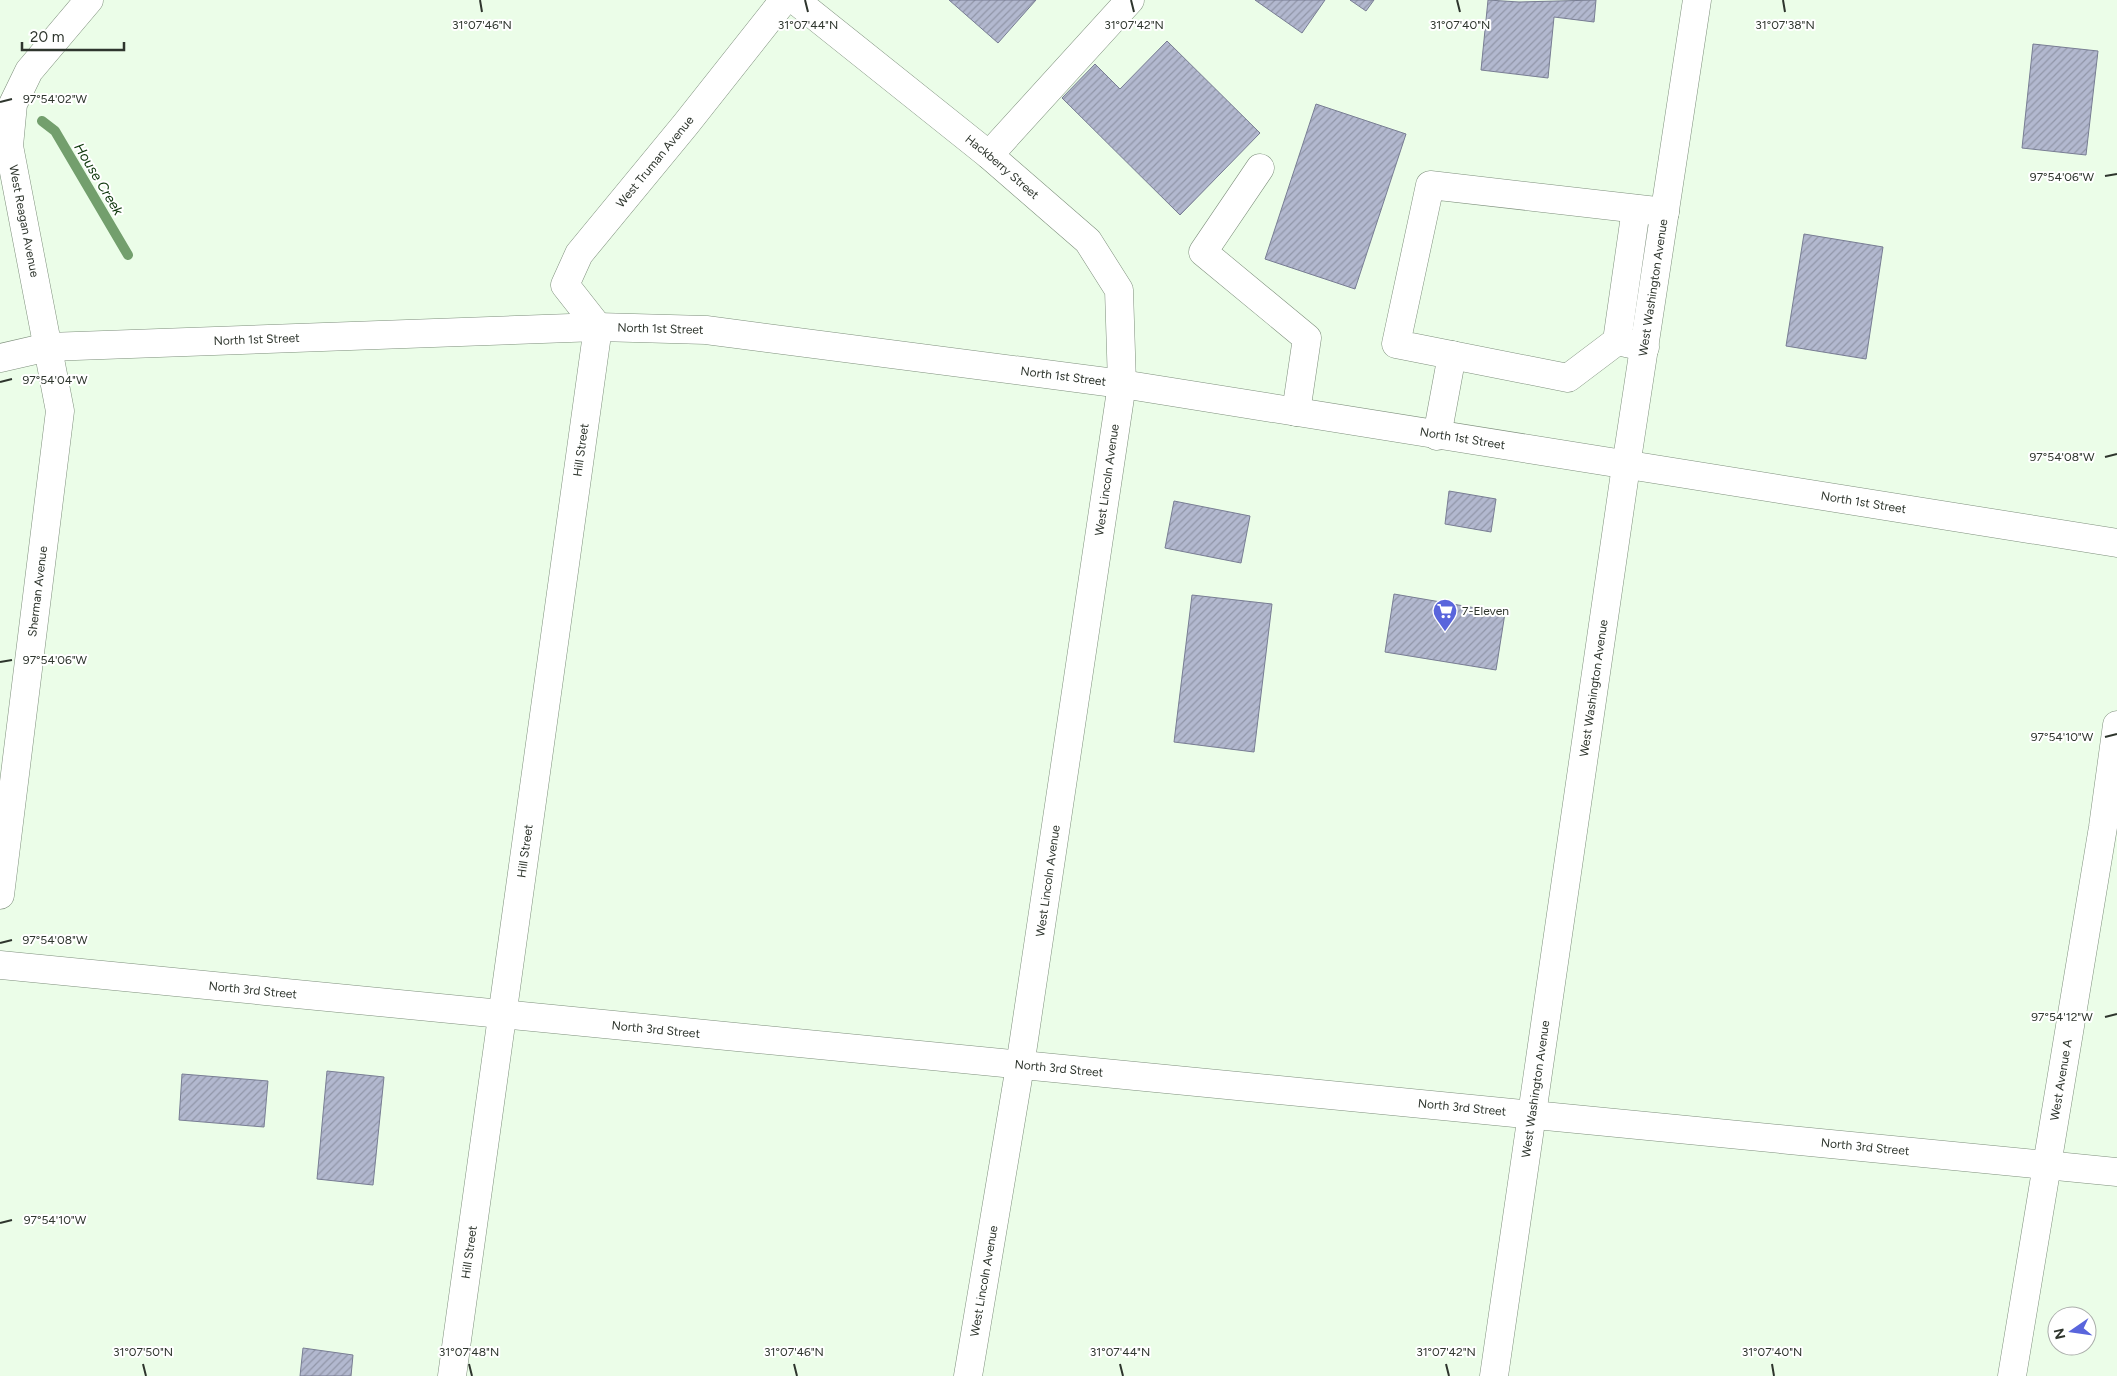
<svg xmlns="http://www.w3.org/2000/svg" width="2117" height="1376" viewBox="0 0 2117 1376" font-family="Figtree,sans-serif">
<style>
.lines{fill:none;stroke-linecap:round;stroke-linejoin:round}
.stream{stroke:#739f6d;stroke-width:10}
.building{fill:url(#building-hatch);stroke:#787d93}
.minor-casing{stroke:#7e8f7c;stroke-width:29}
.major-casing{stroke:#7e8f7c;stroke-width:29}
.minor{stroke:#fff;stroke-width:28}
.major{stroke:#fff;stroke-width:28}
.ticks{fill:none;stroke:#2e352d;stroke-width:2}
.labels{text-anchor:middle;stroke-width:4;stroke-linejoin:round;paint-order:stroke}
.street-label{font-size:12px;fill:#2e352d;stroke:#fff}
.poi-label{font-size:12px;fill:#2e352d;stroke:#fff;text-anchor:start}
.water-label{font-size:14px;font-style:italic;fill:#0d370a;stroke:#fff}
.ticks-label{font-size:12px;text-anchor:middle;fill:#2e352d;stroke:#fff;stroke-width:4;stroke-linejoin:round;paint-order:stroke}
</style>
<defs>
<pattern id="building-hatch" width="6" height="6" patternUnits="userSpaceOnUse" patternTransform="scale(1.25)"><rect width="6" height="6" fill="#b2b8cf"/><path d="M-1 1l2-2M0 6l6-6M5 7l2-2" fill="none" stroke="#9196a8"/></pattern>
</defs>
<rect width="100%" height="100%" fill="#ebfde8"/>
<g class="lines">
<path class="stream" d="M42 121 55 131 128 255"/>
</g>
<path class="building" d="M949 0H1036L998 43Z
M1255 0H1325L1302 33Z
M1350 0H1374L1366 11Z
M1488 0 1519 2 1596 0 1594 22 1554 17 1548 78 1481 70Z
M1167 41 1260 133 1180 215 1062 98 1095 64 1120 89Z
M2033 44 2098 51 2086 155 2022 148Z
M1316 104 1406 134 1355 289 1265 259Z
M1804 234 1883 247 1866 359 1786 346Z
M1449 491 1496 499 1491 532 1445 524Z
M1174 501 1250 516 1241 563 1165 548Z
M1394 594 1505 613 1496 670 1385 652Z
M1192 595 1272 604 1254 752 1174 742Z
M327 1071 384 1077 373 1185 317 1179Z
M182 1074 268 1081 264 1127 179 1120Z
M303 1348 353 1355 351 1376H300Z"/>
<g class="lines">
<defs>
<g id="minor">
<path id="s1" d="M795 0 989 155 1088 241 1119 290 1122 384 1020 1066 968 1376"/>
<path d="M989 155 1130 0"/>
<path d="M1260 168 1203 252 1307 338 1296 412"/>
<path d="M1617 341 1636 209"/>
<path d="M1645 347 1617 341 1568 378 1396 344 1430 185 1665 212"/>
<path d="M1437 436 1452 355"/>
<path id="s2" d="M0 895 60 411 9 146 13 104 29 71 89 0"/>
<path id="s3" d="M0 965C706 1036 1412 1101 2117 1172"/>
<path id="s4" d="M452 1376 598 327 565 285 579 254 686 124 784 0"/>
<path id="s5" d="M1494 1376 1626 466 1697 0"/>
<path id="s6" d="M2012 1376 2103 827 2117 725"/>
</g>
<g id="major">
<path id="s7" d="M0 358 48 347 598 327 706 330 1122 384 2117 543"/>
</g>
</defs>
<use href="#minor" class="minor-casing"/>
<use href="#major" class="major-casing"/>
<use href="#minor" class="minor"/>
<use href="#major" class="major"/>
</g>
<path class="ticks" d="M480 0 482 12M805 0 808 12M1131 0 1134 12M1457 0 1460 12M1783 0 1785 12M0 102 12 99M2105 176 2117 174M0 382 12 379M2105 457 2117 454M0 662 12 660M2105 737 2117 734M0 943 12 940M2105 1017 2117 1014M0 1223 12 1220M143 1364 146 1376M469 1364 472 1376M794 1364 797 1376M1120 1364 1123 1376M1446 1364 1449 1376M1772 1364 1774 1376"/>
<defs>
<symbol id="supermarket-pin" viewBox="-11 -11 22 30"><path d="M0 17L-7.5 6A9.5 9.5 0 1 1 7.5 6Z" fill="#5965dc" stroke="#fff"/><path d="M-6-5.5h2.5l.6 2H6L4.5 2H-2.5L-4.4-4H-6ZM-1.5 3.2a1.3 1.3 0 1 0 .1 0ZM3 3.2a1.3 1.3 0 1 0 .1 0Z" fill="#fff"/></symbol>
</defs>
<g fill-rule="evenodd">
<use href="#supermarket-pin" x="1431" y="597" width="28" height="38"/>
</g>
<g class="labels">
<g class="street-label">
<text dy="4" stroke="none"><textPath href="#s4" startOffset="1266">West Truman Avenue</textPath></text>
<text dy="4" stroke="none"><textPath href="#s1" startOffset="266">Hackberry Street</textPath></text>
<text transform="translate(24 221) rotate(79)" y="4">West Reagan Avenue</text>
<text dy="4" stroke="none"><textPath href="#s5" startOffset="1100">West Washington Avenue</textPath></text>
<text dy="4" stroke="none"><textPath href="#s7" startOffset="662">North 1st Street</textPath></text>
<text dy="4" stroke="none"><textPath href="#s7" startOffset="258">North 1st Street</textPath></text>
<text dy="4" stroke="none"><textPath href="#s7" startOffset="1068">North 1st Street</textPath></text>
<text dy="4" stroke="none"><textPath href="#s7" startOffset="1472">North 1st Street</textPath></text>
<text dy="4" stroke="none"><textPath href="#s4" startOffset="935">Hill Street</textPath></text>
<text transform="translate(1107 480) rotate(-82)" y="4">West Lincoln Avenue</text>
<text dy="4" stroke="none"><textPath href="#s7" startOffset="1878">North 1st Street</textPath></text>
<text dy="4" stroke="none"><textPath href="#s2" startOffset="306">Sherman Avenue</textPath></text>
<text dy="4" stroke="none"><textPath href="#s5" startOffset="695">West Washington Avenue</textPath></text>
<text dy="4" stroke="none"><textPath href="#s4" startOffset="530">Hill Street</textPath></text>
<text transform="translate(1048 881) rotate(-82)" y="4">West Lincoln Avenue</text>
<text dy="4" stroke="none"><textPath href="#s3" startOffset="254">North 3rd Street</textPath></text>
<text dy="4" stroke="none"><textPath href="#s3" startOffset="659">North 3rd Street</textPath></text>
<text dy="4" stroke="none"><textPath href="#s3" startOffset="1064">North 3rd Street</textPath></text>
<text dy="4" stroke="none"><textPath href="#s6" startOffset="300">West Avenue A</textPath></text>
<text dy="4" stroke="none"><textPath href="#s5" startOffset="290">West Washington Avenue</textPath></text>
<text dy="4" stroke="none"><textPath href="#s3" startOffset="1469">North 3rd Street</textPath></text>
<text dy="4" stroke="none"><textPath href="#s3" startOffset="1874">North 3rd Street</textPath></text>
<text dy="4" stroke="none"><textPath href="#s4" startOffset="125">Hill Street</textPath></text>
<text transform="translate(984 1281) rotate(-80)" y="4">West Lincoln Avenue</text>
</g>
<g class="poi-label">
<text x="1462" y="615">7-Eleven</text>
</g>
<g class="water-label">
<text transform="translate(99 179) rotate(59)" y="5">House Creek</text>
</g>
</g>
<g class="ticks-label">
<text x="482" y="29">31°07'46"N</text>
<text x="808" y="29">31°07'44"N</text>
<text x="1134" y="29">31°07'42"N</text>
<text x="1460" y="29">31°07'40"N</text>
<text x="1785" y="29">31°07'38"N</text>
<text x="55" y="103">97°54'02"W</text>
<text x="2062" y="181">97°54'06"W</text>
<text x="55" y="384">97°54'04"W</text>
<text x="2062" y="461">97°54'08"W</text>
<text x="55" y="664">97°54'06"W</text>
<text x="2062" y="741">97°54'10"W</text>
<text x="55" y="944">97°54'08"W</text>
<text x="2062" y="1021">97°54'12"W</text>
<text x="55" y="1224">97°54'10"W</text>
<text x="143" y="1356">31°07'50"N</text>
<text x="469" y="1356">31°07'48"N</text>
<text x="794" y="1356">31°07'46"N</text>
<text x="1120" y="1356">31°07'44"N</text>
<text x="1446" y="1356">31°07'42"N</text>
<text x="1772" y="1356">31°07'40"N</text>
</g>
<g transform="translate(2072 1331) rotate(257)"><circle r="24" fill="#ffffff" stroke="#abaeab"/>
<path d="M0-4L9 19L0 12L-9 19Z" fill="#5965dc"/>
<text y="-8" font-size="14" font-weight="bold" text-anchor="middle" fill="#2e352d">N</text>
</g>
<path d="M22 42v8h102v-8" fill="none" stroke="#2e352d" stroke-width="2.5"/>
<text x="30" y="42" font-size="15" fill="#2e352d" stroke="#ffffff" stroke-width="4" paint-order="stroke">20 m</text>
</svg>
